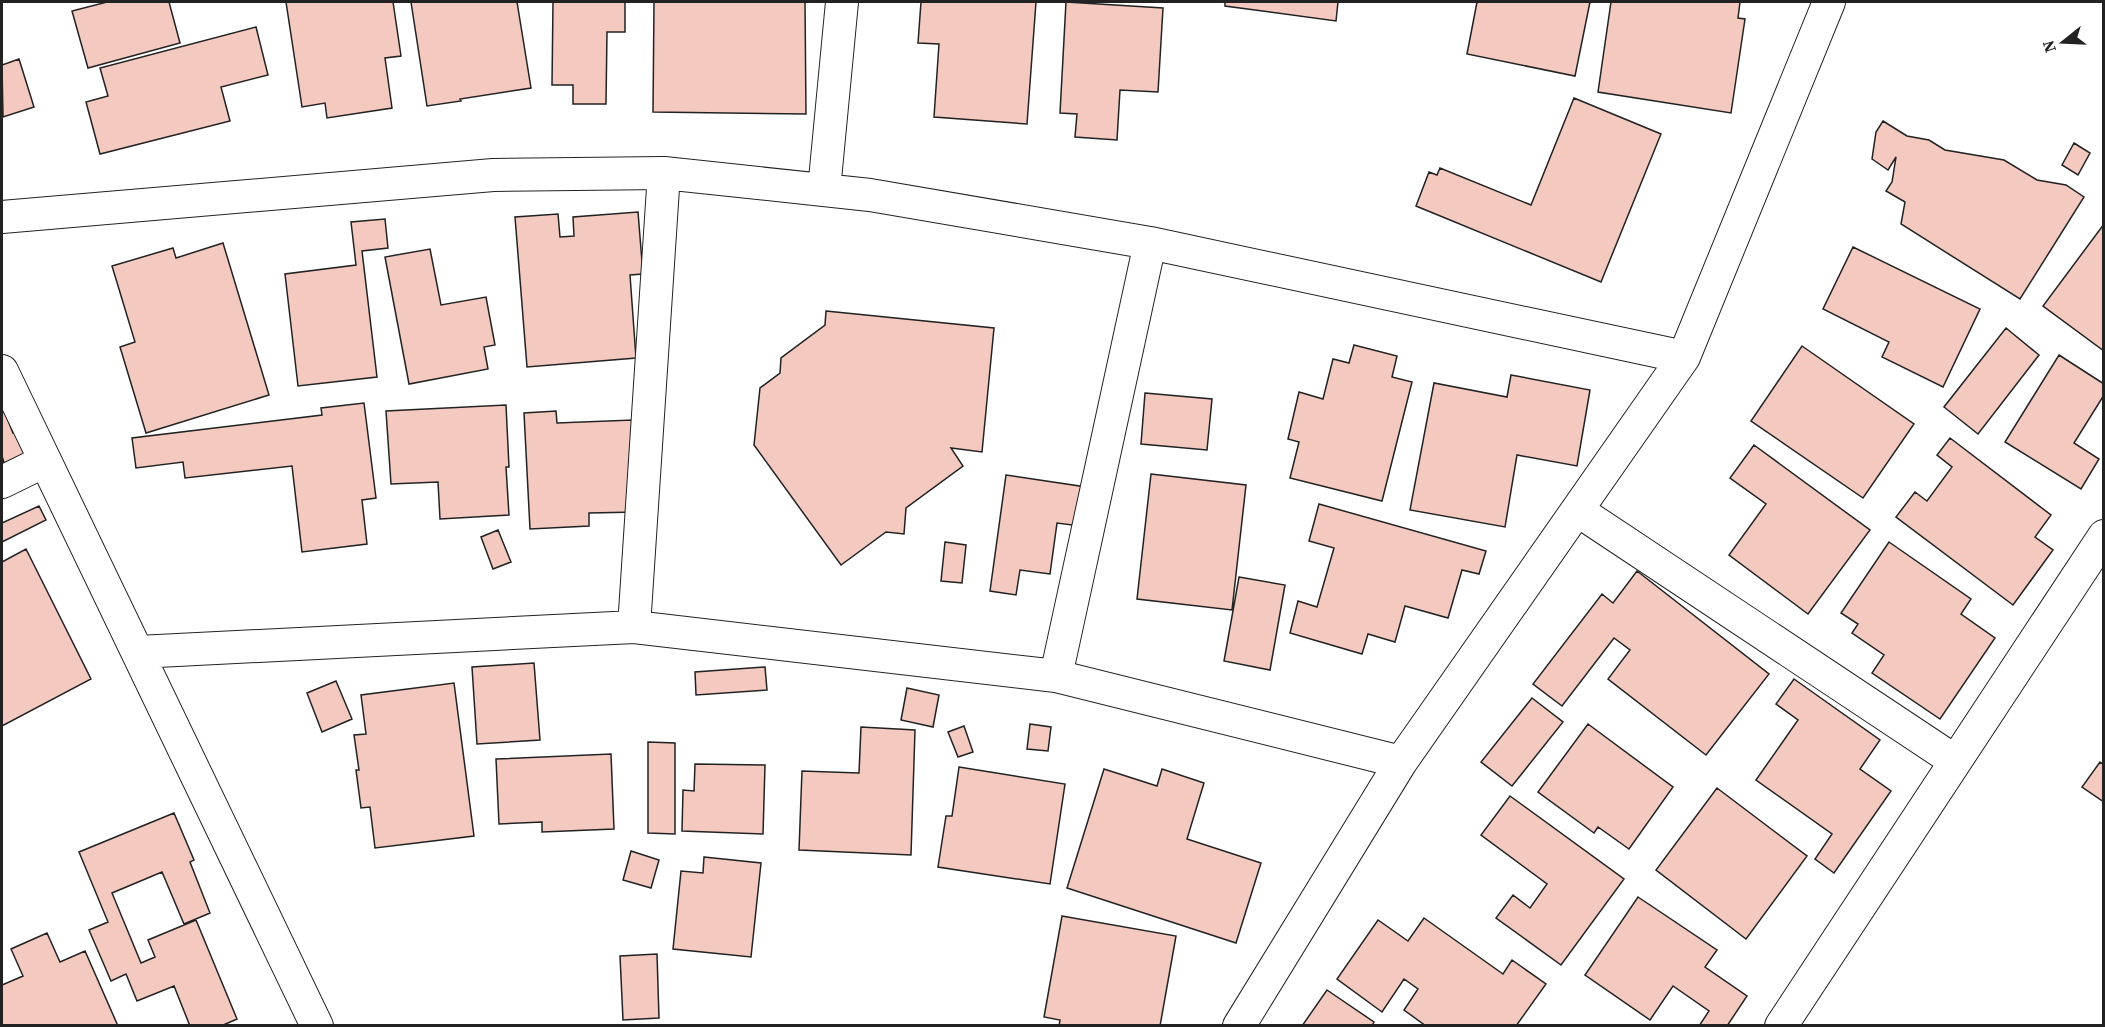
<svg xmlns="http://www.w3.org/2000/svg" width="2105" height="1027" viewBox="0 0 2105 1027" font-family="'Source Serif 4',serif">
<style>
.building{fill:#f3c9c0;stroke:#222;stroke-width:1.5}
.lines{fill:none;stroke-linecap:round;stroke-linejoin:round}
.street-casing{stroke:#222;stroke-width:34}
.street{stroke:#fff;stroke-width:32}
</style>
<rect width="100%" height="100%" fill="#fff"/>
<path class="building" d="M107 2H169L180 43 88 68 72 11Z
M286 2H393L401 56 385 58 392 108 327 118 325 103 302 107Z
M411 2H517L531 88 460 99 461 101 427 106Z
M553 2H625V32H607L606 104H573V85H552Z
M654 2H805L806 114 653 112Z
M921 2H1036L1027 124 934 117 939 44 918 43Z
M1066 2 1163 8 1158 92 1120 90 1117 140 1075 137 1077 114 1060 113Z
M1225 2H1338L1336 21 1225 6Z
M1477 2H1590L1575 76 1467 54Z
M1611 2H1740L1738 18 1745 19 1731 113 1598 92Z
M256 27 268 75 221 87 230 121 100 154 86 102 108 96 100 68Z
M19 59 34 107 3 117 2 65Z
M1574 98 1661 134 1601 282 1416 206 1429 172 1437 175 1440 168 1531 205Z
M1883 121 1907 136 1929 140 1945 150 2004 160 2037 180 2066 185 2084 197 2020 299 1901 224 1905 202 1886 191 1892 182 1896 157 1888 170 1872 159 1876 132Z
M2074 143 2090 153 2078 175 2062 165Z
M638 212 643 274 630 275 636 358 527 367 515 217 558 214 560 237 574 236 573 217Z
M385 219 388 248 362 251 377 377 298 386 285 274 356 265 351 222Z
M2104 224V351L2043 306Z
M223 243 269 395 146 433 120 347 135 342 112 266 173 248 176 258Z
M1853 247 1980 309 1943 387 1882 357 1889 342 1823 309Z
M430 249 441 305 486 297 495 345 484 347 488 369 409 384 385 257Z
M826 311 994 328 982 452 951 448 963 466 906 508 904 534 886 532 841 565 754 445 760 388 780 373 781 358 825 325Z
M2006 328 2039 355 1978 434 1944 407Z
M1354 345 1397 356 1392 377 1412 382 1382 501 1290 478 1299 442 1288 439 1299 392 1323 399 1333 359 1349 363Z
M1802 346 1914 424 1863 498 1751 421Z
M2059 355 2104 384V395L2074 443 2099 459 2081 489 2005 442Z
M1511 375 1590 390 1577 466 1517 455 1505 527 1410 510 1434 383 1507 397Z
M1145 393 1212 399 1207 450 1141 444Z
M364 403 376 498 362 500 367 544 302 552 292 466 185 478 183 462 136 468 132 438 322 415 321 408Z
M2 405 13 433 24 429 34 454 5 466 2 456Z
M506 405 509 467H506L509 515 440 519 438 482 391 484 386 411Z
M556 411 557 423 633 420 637 512 589 513V526L530 529 524 413Z
M1950 438 2051 515 2035 537 2053 550 2013 605 1896 517 1915 492 1927 501 1952 467 1937 455Z
M1754 445 1870 530 1808 614 1729 555 1766 504 1730 478Z
M1151 474 1246 485 1232 610 1137 599Z
M1006 475 1086 487 1080 526 1057 523 1050 574 1020 570 1016 595 990 591Z
M1319 504 1486 551 1479 574 1462 570 1448 618 1405 606 1395 642 1368 634 1362 654 1290 633 1298 601 1317 607 1334 548 1309 541Z
M39 506 46 520 2 542V523Z
M498 530 511 562 493 569 481 537Z
M945 542 966 545 962 583 941 581Z
M1889 542 1971 599 1961 614 1995 638 1940 719 1872 673 1884 655 1852 633 1858 624 1841 613Z
M26 549 91 679 2 726V562Z
M1637 571 1769 674 1706 755 1608 679 1630 650 1614 638 1562 706 1533 684 1602 594 1613 603Z
M1239 577 1285 585 1270 670 1224 661Z
M534 663 540 740 477 744 472 667Z
M765 667 767 690 696 695 695 672Z
M1794 679 1880 740 1860 769 1891 791 1834 873 1815 859 1832 834 1756 780 1798 720 1776 704Z
M336 681 352 719 322 732 307 693Z
M454 683 474 836 375 848 370 807 361 808 356 770H359L354 735 366 734 361 695Z
M907 688 939 695 933 727 901 720Z
M1532 698 1563 722 1512 786 1481 762Z
M1030 724 1051 727 1048 751 1027 749Z
M1588 724 1673 787 1629 849 1598 827 1594 833 1538 792Z
M964 726 973 752 958 757 948 732Z
M861 727 915 730 911 855 799 850 802 771 859 773Z
M648 742 675 743V834L648 833Z
M611 754 614 829 542 832V822L499 824 496 759Z
M2100 762 2104 765V802L2082 787Z
M695 764 765 765 763 834 682 831 683 790 694 791Z
M959 767 1065 784 1050 884 938 867 946 816H952Z
M1104 769 1157 786 1162 769 1204 783 1187 839 1261 863 1236 943 1067 888Z
M1717 788 1807 856 1746 939 1656 870Z
M1510 796 1624 879 1561 965 1496 918 1513 895 1530 908 1547 884 1481 835Z
M174 813 194 860 190 862 210 913 184 924 162 872 112 893 141 963 155 957 148 940 196 920 237 1019 221 1026H190L174 986 137 1001 126 974 111 981 89 930 108 922 79 852Z
M631 851 659 860 651 888 623 880Z
M704 857 761 863 751 957 673 949 681 871 703 873Z
M1638 897 1717 950 1705 967 1747 996 1727 1026H1699L1709 1011 1673 986 1650 1020 1585 975Z
M1062 916 1176 936 1160 1026H1059L1060 1020 1044 1017Z
M1424 918 1503 974 1512 960 1546 984 1516 1026H1426L1404 1010 1418 989 1404 979 1382 1012 1337 979 1378 920 1408 941Z
M47 933 60 962 85 951 118 1026H2V985L23 976 11 949Z
M657 954 659 1018 623 1020 620 956Z
M1327 990 1374 1022 1372 1026H1302Z"/>
<g class="lines">
<defs>
<path id="street" d="M824 190 842 2
M2 217 493 175 664 173 870 195 1150 243 1684 357
M2 371 317 1026
M2 482 45 461
M1577 510 1955 761
M634 627 664 173
M138 652 634 627 1056 676 1401 762
M1056 676 1150 243
M1239 1026 1401 762 1684 357 1829 2
M1781 1026 2104 536"/>
</defs>
<use href="#street" class="street-casing"/>
<use href="#street" class="street"/>
</g>
<rect width="2105" height="1027" fill="none" stroke="#222222" stroke-width="6"/>
<g transform="translate(2063 42) rotate(252)" stroke="#ffffff" stroke-width="4.5" paint-order="stroke">
<path d="M0-4.5L10 22L0 15L-10 22Z" fill="#222222"/>
<text y="-9" font-size="16" font-weight="bold" text-anchor="middle" fill="#222222">N</text>
</g>
</svg>
